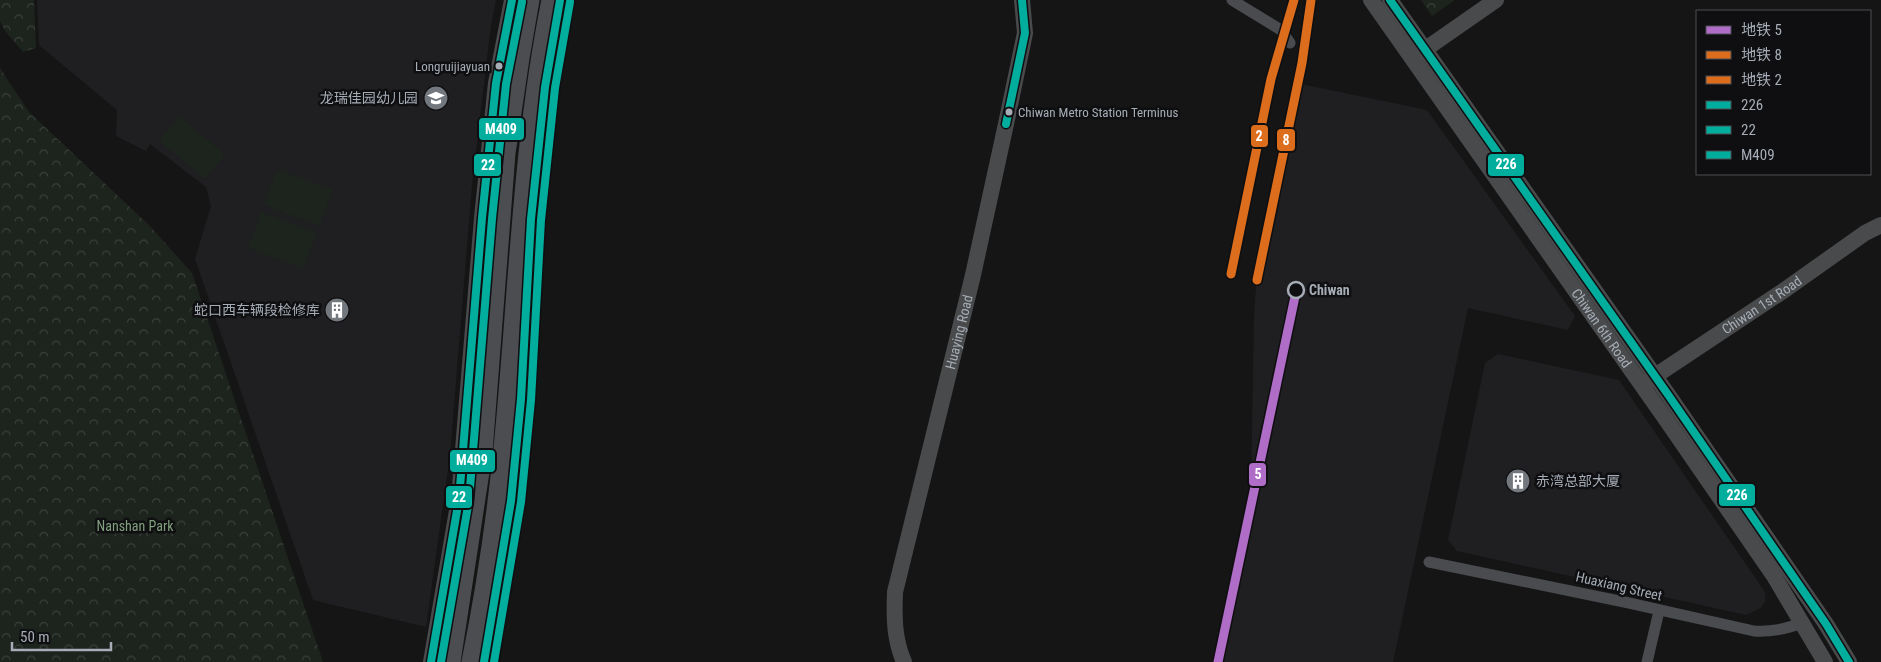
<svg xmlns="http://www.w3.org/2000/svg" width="1881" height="662" viewBox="0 0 1881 662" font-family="'Roboto Condensed','Noto Sans SC',sans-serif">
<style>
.built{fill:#1f1f21}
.forest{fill:url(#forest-crowns)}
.pitch{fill:#1d231d}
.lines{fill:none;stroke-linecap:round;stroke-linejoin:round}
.street{stroke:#494b4e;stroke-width:11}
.secondary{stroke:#484a4c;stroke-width:16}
.primary{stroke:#4b4d50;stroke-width:19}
.bus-1-casing{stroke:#0f0f11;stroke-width:11}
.bus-2-casing{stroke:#0f0f11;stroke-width:11}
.bus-3-casing{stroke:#0f0f11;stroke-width:11}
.bus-1{stroke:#01ad9c;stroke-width:8}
.bus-2{stroke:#01ad9c;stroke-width:8}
.bus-3{stroke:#01ad9c;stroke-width:8}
.metro-1-casing{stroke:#0f0f11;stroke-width:12}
.metro-2-casing{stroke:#0f0f11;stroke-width:12}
.metro-3-casing{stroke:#0f0f11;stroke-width:12}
.metro-1{stroke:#b06dc7;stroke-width:9}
.metro-2{stroke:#db6d1c;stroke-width:9}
.metro-3{stroke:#db6d1c;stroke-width:9}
.bus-dot{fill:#a6adb6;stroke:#0f0f11;stroke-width:2}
.stop-dot{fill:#0f0f11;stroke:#a6adb6;stroke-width:2.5}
.labels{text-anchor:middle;stroke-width:5;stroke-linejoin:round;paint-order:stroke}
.bus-label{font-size:13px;fill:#a6adb6;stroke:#0f0f11;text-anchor:end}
.poi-label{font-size:14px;fill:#a6adb6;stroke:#0f0f11;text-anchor:end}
.stop-label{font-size:14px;font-weight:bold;fill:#a6adb6;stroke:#0f0f11;text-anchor:start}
.street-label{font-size:14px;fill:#a6adb6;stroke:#0f0f11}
.park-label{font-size:14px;fill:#81a07d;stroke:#0f0f11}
.line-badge{stroke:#0f0f11;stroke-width:2}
.badge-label{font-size:14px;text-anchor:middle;font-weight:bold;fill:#fff}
</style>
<defs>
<pattern id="forest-crowns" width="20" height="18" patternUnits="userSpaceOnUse" patternTransform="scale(1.25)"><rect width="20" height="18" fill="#1d231d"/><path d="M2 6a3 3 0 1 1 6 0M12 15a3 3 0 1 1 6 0" fill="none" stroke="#3b403c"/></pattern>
</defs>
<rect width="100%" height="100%" fill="#151515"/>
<path class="built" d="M37 0H496L491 25 472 185 450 455 426 627 313 600 195 259 211 206 206 187 150 144 146 151 116 136 117 110 39 45Z
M1296 83 1427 110 1575 316 1568 330 1468 308 1393 662H1221L1244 554 1251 494 1254 315 1258 262Z
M1498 354 1619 380 1765 592V601L1761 608 1746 615 1457 551 1448 540 1485 363Z"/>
<path class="forest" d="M0 0H34L36 48 23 52 5 31 0 21Z
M1421 0H1455L1432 16Z
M0 68 29 112 149 225 192 273 323 662H0Z"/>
<path class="pitch" d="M179 116 225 154 205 179 159 141Z
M277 169 333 190 319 226 264 205Z
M261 212 317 232 304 269 248 248Z"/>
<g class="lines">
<path class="street" d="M1232 0 1281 30 1290 43
M1429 562 1629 603 1754 631C1772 632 1785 629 1802 623
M1647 662 1659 611"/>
<g class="secondary">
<path id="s1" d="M1371 0 1667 421 1774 576 1825 662"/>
<path d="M1390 0 1669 396 1826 624 1849 662"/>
<path d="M1417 55 1496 0"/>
<path id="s2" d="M1646 382 1786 289 1865 233 1881 225"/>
<path d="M431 662 459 499 482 218 496 83 512 0"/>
<path d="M484 662 511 501 521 399 531 219 545 88"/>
<path id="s3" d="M904 662C894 639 894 617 895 592L973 275 1006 124 1025 33 1022 0"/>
</g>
<path class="primary" d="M451 662 483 452 506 153 520 58 530 0
M471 662C485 592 496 520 503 448 518 298 521 148 551 0"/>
<defs>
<path id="bus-1" d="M1390 0 1669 396 1826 624 1849 662
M1006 124 1025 33 1022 0"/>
<path id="bus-2" d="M431 662 459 499 482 218 496 83 512 0
M484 662 511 501 521 399 531 219 545 87 560 0"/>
<path id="bus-3" d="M441 662 469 500 492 219 506 84 522 2
M494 662 521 502 531 400 541 220 555 88 570 2"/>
</defs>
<use href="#bus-1" class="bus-1-casing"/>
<use href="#bus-2" class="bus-2-casing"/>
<use href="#bus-3" class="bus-3-casing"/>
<use href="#bus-1" class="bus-1"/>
<use href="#bus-2" class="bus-2"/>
<use href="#bus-3" class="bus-3"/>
<defs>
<path id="metro-1" d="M1218 662 1297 287"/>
<path id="metro-2" d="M1257 280 1302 63 1311 0"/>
<path id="metro-3" d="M1231 274 1271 79 1294 0"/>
</defs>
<use href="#metro-1" class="metro-1-casing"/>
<use href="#metro-2" class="metro-2-casing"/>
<use href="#metro-3" class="metro-3-casing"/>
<use href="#metro-1" class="metro-1"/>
<use href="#metro-2" class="metro-2"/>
<use href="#metro-3" class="metro-3"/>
</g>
<defs>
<symbol id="school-disc" viewBox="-11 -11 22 22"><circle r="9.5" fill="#73787e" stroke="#0f0f11"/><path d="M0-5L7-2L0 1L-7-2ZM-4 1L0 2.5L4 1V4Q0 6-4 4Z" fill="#fff"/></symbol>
<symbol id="building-disc" viewBox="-11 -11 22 22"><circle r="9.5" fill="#73787e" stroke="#0f0f11"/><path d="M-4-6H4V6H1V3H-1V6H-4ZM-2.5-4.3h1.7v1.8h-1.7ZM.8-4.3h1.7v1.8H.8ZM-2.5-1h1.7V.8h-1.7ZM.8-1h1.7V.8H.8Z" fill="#fff"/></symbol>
</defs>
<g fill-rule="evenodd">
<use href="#school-disc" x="422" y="84" width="28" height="28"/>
<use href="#building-disc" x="323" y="296" width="28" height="28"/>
<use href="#building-disc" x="1504" y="467" width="28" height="28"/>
</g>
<g class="bus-dot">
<circle cx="499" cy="66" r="4.5"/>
<circle cx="1009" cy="112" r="4.5"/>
</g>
<circle class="stop-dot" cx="1296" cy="290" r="8"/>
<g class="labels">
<g class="bus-label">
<text x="490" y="71">Longruijiayuan</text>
<text x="1018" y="117" text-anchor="start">Chiwan Metro Station Terminus</text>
</g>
<g class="poi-label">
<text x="418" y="103">龙瑞佳园幼儿园</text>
<text x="320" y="315">蛇口西车辆段检修库</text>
<text x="1536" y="486" text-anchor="start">赤湾总部大厦</text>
</g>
<g class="stop-label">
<text x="1309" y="295">Chiwan</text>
</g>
<g class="street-label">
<text dy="5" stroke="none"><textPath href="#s2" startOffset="139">Chiwan 1st Road</textPath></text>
<text dy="5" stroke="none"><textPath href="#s1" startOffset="401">Chiwan 6th Road</textPath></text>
<text dy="5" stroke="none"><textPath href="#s3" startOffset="339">Huaying Road</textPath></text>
<text transform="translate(1619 586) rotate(13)" y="5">Huaxiang Street</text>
</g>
<g class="park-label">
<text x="135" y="531">Nanshan Park</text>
</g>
</g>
<g class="line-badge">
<rect x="478" y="117" width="47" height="24" rx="5" fill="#01ad9c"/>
<rect x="1250" y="124" width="19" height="24" rx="5" fill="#db6d1c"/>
<rect x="1276" y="128" width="20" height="24" rx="5" fill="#db6d1c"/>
<rect x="1487" y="153" width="38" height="24" rx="5" fill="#01ad9c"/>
<rect x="473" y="153" width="29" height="24" rx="5" fill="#01ad9c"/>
<rect x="449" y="449" width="47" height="24" rx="5" fill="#01ad9c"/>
<rect x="1248" y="462" width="19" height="25" rx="5" fill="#b06dc7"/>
<rect x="1718" y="483" width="38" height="24" rx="5" fill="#01ad9c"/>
<rect x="445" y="485" width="28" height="24" rx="5" fill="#01ad9c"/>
</g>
<g class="badge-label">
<text x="501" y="134">M409</text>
<text x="1259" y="141">2</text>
<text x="1286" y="145">8</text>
<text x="1506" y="169">226</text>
<text x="488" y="170">22</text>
<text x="472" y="465">M409</text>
<text x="1258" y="479">5</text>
<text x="1737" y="500">226</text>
<text x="459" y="502">22</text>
</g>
<rect x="1696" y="10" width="175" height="165" fill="#0f0f11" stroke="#4b4e53"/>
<rect x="1706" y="26" width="25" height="8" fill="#b06dc7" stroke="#4b4e53"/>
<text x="1741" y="35" font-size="15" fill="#a6adb6">地铁 5</text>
<rect x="1706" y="51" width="25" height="8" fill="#db6d1c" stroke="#4b4e53"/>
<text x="1741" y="60" font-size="15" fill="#a6adb6">地铁 8</text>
<rect x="1706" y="76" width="25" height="8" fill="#db6d1c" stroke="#4b4e53"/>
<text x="1741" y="85" font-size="15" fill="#a6adb6">地铁 2</text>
<rect x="1706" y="101" width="25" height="8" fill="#01ad9c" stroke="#4b4e53"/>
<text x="1741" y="110" font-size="15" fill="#a6adb6">226</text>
<rect x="1706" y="126" width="25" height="8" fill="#01ad9c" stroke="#4b4e53"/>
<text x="1741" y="135" font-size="15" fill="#a6adb6">22</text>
<rect x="1706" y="151" width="25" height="8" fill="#01ad9c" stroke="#4b4e53"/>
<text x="1741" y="160" font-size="15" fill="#a6adb6">M409</text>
<path d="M12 642v8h99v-8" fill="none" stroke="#a6adb6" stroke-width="2.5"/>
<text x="20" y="642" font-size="15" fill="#a6adb6" stroke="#0f0f11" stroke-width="4" paint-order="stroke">50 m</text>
</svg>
